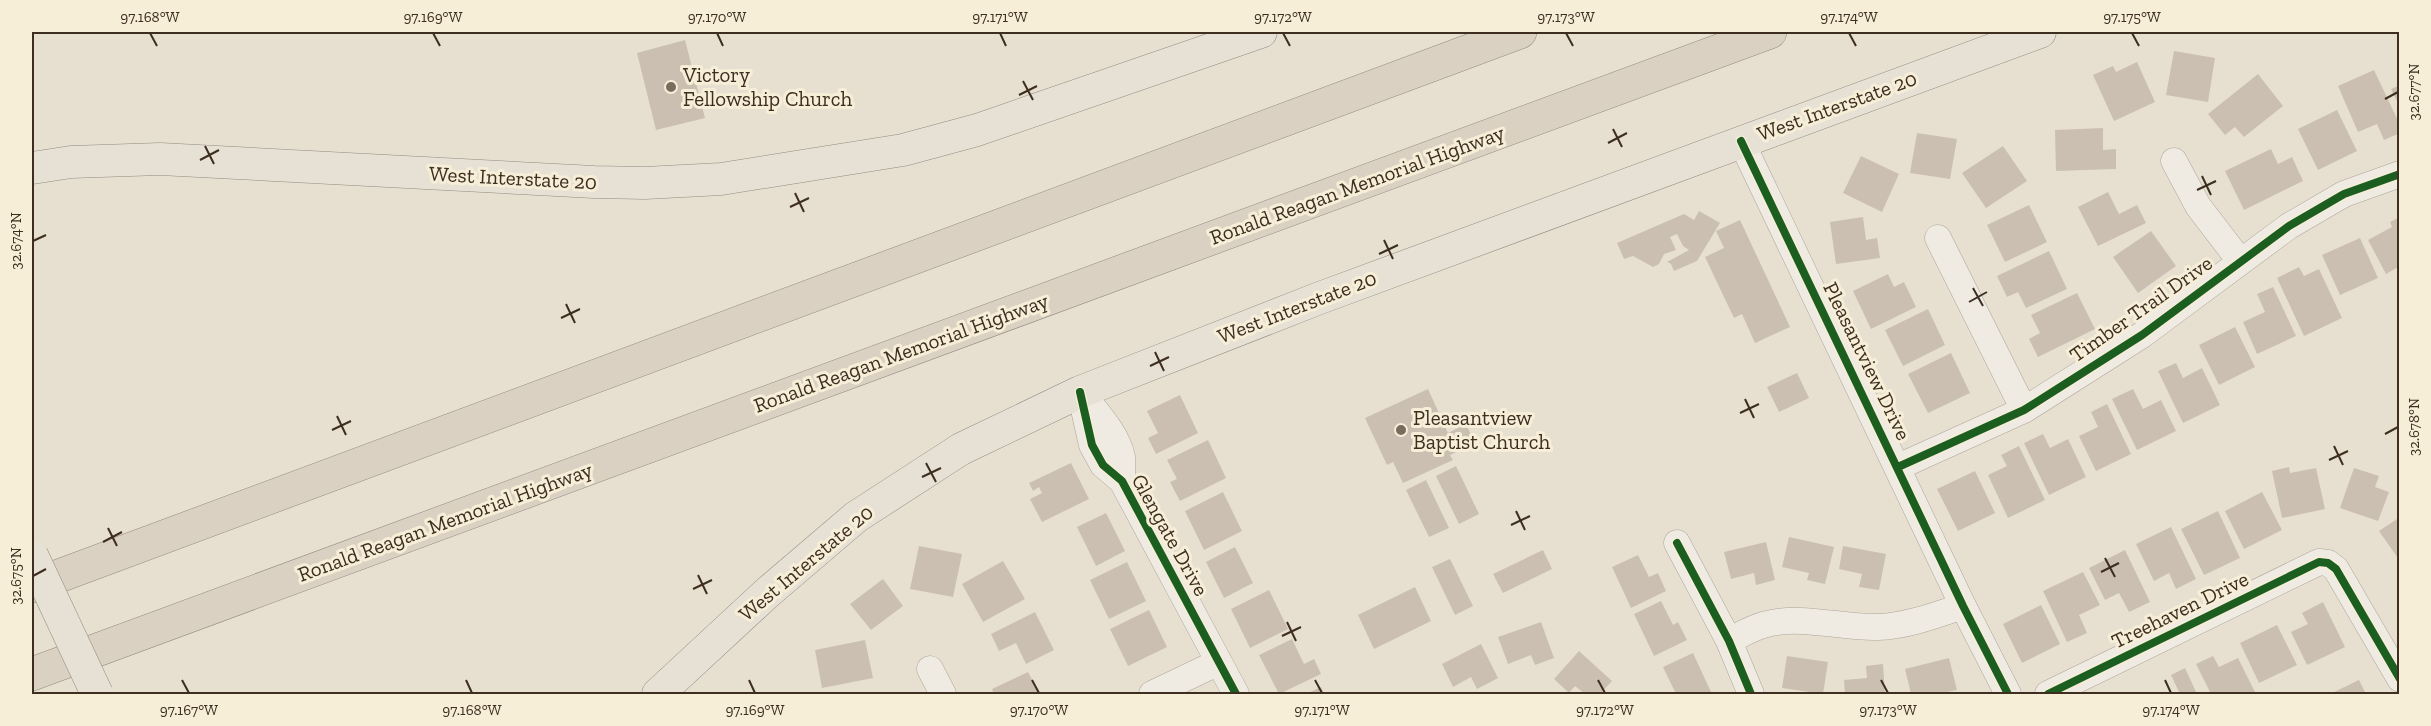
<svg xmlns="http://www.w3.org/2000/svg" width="2431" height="726" viewBox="0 0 2431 726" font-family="'Zilla Slab',serif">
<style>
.building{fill:#cbbfb2}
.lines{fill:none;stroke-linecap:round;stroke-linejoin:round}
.minor-casing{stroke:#ada599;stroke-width:27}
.major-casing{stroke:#928b80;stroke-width:33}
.highway-casing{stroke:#928b80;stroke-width:34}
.minor{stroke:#efebe3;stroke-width:26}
.major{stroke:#e6e1d4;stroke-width:32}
.highway{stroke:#dad1c2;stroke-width:33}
.major-bridge-casing{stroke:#928b80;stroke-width:33;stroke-linecap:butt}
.major-bridge{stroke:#e6e1d4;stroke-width:32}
.cycleway-casing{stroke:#f7eed8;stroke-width:11}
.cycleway{stroke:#1b5e20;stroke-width:8}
.ticks{fill:none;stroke:#3d2e20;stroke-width:2}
.poi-dot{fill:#786c5e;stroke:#f7eed8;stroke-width:2}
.labels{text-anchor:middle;stroke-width:6;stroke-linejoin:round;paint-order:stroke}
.poi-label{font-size:21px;fill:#3d2e20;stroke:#f7eed8;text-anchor:start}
.street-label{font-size:21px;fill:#3d2e20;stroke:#f7eed8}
.neatline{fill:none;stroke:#3d2e20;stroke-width:2}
.ticks-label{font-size:15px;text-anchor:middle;fill:#3d2e20}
</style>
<rect width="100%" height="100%" fill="#e7e0d1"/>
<path class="building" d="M685 40 705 118 656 130 637 53Z
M2174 51 2215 58 2208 102 2166 95Z
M2137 62 2155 102 2114 121 2093 75 2113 66 2116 72Z
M2374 70 2400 125V133L2384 140 2377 124 2358 132 2338 86Z
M2258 74 2283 106 2244 137 2235 127 2225 135 2208 114Z
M2400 85V107L2391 89Z
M2337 110 2357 151 2318 170 2298 129Z
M2103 128V150L2116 149V169L2056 171 2055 130Z
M1917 133 1957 139 1950 179 1910 173Z
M2003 146 2027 181 1986 208 1962 173Z
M2271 149 2278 164 2292 157 2303 181 2244 210 2225 171Z
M1861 156 1899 174 1882 212 1843 193Z
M2108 192 2119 214 2137 205 2146 223 2098 246 2078 207Z
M2029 205 2047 242 2005 262 1987 225Z
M1699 211 1720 223 1697 261 1674 271 1671 264 1667 262 1689 250 1683 246 1677 234 1670 237 1676 250 1664 254 1659 264 1653 267 1633 256 1624 259 1617 243 1684 214 1694 220Z
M1863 217 1866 240 1877 238 1880 258 1836 264 1830 222Z
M2400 217V266L2386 274 2368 240 2392 227 2390 222Z
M1740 220 1790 327 1755 343 1742 314 1734 318 1705 257 1724 248 1716 231Z
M2151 231 2176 266 2138 293 2113 257Z
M2360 238 2378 278 2340 295 2322 255Z
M2049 251 2067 289 2026 308 2018 292 2007 297 1997 276Z
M2299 267 2304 276 2319 269 2342 318 2304 336 2277 278Z
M1888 274 1894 287 1904 282 1916 307 1871 329 1853 291Z
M2273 287 2296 336 2257 354 2243 322 2265 312 2257 294Z
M2077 293 2095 329 2038 357 2029 339 2040 333 2031 315Z
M1928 309 1945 345 1903 366 1885 330Z
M2235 327 2255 367 2219 385 2199 345Z
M1951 353 1970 393 1928 413 1908 374Z
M2176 363 2183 378 2202 368 2220 405 2183 423 2158 371Z
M1797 373 1809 398 1779 412 1767 387Z
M1428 389 1448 433 1466 424 1475 443 1450 455 1453 460 1403 483 1393 462 1387 465 1365 418Z
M2133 389 2143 409 2161 400 2176 431 2137 450 2112 399Z
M1180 395 1198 433 1156 454 1148 438 1158 433 1147 411Z
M2107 404 2131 454 2096 471 2079 436 2098 427 2091 412Z
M2043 434 2050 448 2068 439 2086 477 2049 495 2024 443Z
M1208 440 1226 478 1180 501 1170 482 1177 479 1167 460Z
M2019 446 2045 500 2008 518 1988 475 2007 466 2001 455Z
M1071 463 1089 499 1042 522 1030 499 1042 493 1039 487 1033 491 1029 483Z
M1456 466 1479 514 1459 524 1436 476Z
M2289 467 2290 473 2316 468 2325 509 2282 518 2272 471Z
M2354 468 2379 476 2375 487 2389 492 2378 521 2340 508Z
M1975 471 1995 513 1958 531 1937 489Z
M1426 480 1449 528 1429 537 1406 490Z
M1223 492 1242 531 1204 550 1185 511Z
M2262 492 2282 530 2244 549 2225 511Z
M2218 511 2240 558 2204 575 2181 529Z
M1106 513 1125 551 1096 566 1077 527Z
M2400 517V561L2379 531Z
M2171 527 2196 579 2176 589 2169 573 2154 581 2136 544Z
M1789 537 1834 547 1825 584 1807 580 1809 573 1782 567Z
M1766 542 1775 580 1756 585 1754 573 1731 579 1724 552Z
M919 546 962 554 953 597 910 589Z
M1843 546 1886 554 1879 590 1859 587 1862 574 1839 569Z
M1235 547 1253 583 1224 598 1206 562Z
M1543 550 1552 569 1503 593 1493 574Z
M2125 550 2150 602 2129 612 2119 593 2105 600 2089 568Z
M1638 555 1649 577 1658 573 1666 591 1631 608 1612 567Z
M1450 559 1473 606 1455 615 1432 567Z
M1003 561 1025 599 983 622 962 584Z
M1127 562 1146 601 1109 619 1090 580Z
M2083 572 2100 605 2079 615 2087 633 2067 642 2043 591Z
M883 579 903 606 871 630 850 604Z
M1415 587 1431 621 1374 649 1358 615Z
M1269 590 1288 629 1250 648 1231 609Z
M1661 601 1673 625 1678 622 1687 640 1654 656 1634 614Z
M2323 602 2345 647 2307 665 2291 632 2308 624 2302 613Z
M2041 605 2060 644 2022 663 2003 624Z
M1149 610 1167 647 1128 666 1110 629Z
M1035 612 1054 650 1026 664 1016 643 999 651 991 634Z
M1541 622 1554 658 1535 665 1531 655 1508 664 1498 637Z
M2277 625 2297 665 2259 683 2240 643Z
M1292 639 1304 664 1314 659 1321 674 1279 694 1259 655Z
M865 640 873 678 822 688 815 650Z
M1481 644 1498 678 1477 689 1471 677 1453 687 1442 664Z
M1579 651 1612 681 1600 694H1585L1575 686 1569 693 1554 679Z
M1693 653 1711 692 1707 694H1676L1663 667Z
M1787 656 1828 662 1823 694 1782 688Z
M2213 656 2219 667 2238 658 2256 694H2211L2196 664Z
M1949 658 1957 690 1938 694H1911L1905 669Z
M1883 664 1885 694H1845L1844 680 1867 678 1866 666Z
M2185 668 2197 694H2175L2179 692 2171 675Z
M1028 672 1040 694H994L992 689Z
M2359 680 2366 694H2330Z
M1321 687 1324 694H1306Z"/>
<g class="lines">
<defs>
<path id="minor" d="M1741 141 1963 606 2008 694
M2174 161 2198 206 2240 261
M1938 238 2024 410
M1080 392 1092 445 1103 465 1122 481 1236 694
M1084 396C1098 414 1117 434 1122 457 1123 464 1122 473 1122 481
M1898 467 2024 410 2142 335 2289 226 2344 194 2400 174
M1677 543 1729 641 1751 694
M1729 641C1742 634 1753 627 1767 624 1802 615 1842 628 1878 627 1907 626 1936 615 1963 606
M930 669 943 694
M1152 694 1219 662
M2048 694 2319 562 2328 563 2336 569 2400 679"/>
<path id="major" d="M32 168 71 162 160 159 594 182 645 183 721 179 903 150 977 130 1261 32
M658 694 767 593 856 517 961 449 1080 392 1317 299 2040 32"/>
<path id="highway" d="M32 586 1520 32
M32 674 1770 32"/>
</defs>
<use href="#minor" class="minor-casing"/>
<use href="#major" class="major-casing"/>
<use href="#highway" class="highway-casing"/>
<use href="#minor" class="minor"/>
<use href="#major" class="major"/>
<use href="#highway" class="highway"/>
<defs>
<path id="major-bridge" d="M32 555 97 694"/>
</defs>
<use href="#major-bridge" class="major-bridge-casing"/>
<use href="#major-bridge" class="major-bridge"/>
<defs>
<path id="cycleway" d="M1741 141 1963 606 2008 694
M1080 392 1092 445 1103 465 1122 481 1236 694
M1898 467 2024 410 2142 335 2289 226 2344 194 2400 174
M1677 543 1729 641 1751 694
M2048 694 2319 562 2328 563 2336 569 2400 679"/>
</defs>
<use href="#cycleway" class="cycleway-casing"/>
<use href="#cycleway" class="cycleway"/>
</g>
<path class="ticks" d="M150 33 157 46M433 33 440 46M717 33 723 46M1000 33 1006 46M1283 33 1290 46M1566 33 1573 46M1849 33 1856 46M2132 33 2139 46M1023 81 1033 100M1019 95 1037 86M2385 99 2398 92M1613 129 1622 147M1608 143 1627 133M205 146 214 164M200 160 219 150M2202 176 2211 195M2197 190 2216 181M795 193 804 212M790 207 809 198M1384 240 1393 259M33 241 46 235M1379 254 1398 245M1973 288 1983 306M1969 302 1987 292M566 304 575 323M561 318 580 309M1155 352 1164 371M1150 366 1169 357M1745 399 1754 418M1740 413 1759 404M337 416 346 435M332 430 351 421M2385 434 2398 427M2334 446 2343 465M2329 460 2348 451M926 463 936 482M922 477 941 468M1516 511 1525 530M1511 525 1530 516M108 528 117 546M103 542 122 532M2105 558 2115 577M2101 572 2119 563M698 575 707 594M33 576 46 569M693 589 712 580M1287 622 1296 641M1282 636 1301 627M182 680 189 693M466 680 472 693M749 680 755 693M1032 680 1039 693M1315 680 1322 693M1598 680 1605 693M1881 680 1888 693M2165 680 2171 693"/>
<g class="poi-dot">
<circle cx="671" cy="87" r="6"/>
<circle cx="1401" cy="430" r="6"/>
</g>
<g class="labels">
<g class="poi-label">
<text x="683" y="82">Victory<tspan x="683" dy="24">Fellowship Church</tspan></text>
<text x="1413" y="425">Pleasantview<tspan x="1413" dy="24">Baptist Church</tspan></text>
</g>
<g class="street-label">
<text transform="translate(1837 106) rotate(-20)" y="7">West Interstate 20</text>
<text transform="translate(513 178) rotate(3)" y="7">West Interstate 20</text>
<text transform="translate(1357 185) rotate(-20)" y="7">Ronald Reagan Memorial Highway</text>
<text transform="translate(1297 307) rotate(-21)" y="7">West Interstate 20</text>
<text transform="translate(2141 309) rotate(-35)" y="7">Timber Trail Drive</text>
<text transform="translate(901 353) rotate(-20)" y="7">Ronald Reagan Memorial Highway</text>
<text transform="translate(1867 361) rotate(64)" y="7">Pleasantview Drive</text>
<text transform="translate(445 522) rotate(-20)" y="7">Ronald Reagan Memorial Highway</text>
<text transform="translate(1170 535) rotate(61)" y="7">Glengate Drive</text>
<text transform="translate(806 563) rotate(-40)" y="7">West Interstate 20</text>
<text transform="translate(2180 610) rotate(-26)" y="7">Treehaven Drive</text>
</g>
</g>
<rect width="2431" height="726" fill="none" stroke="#f7eed8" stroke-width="66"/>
<rect x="33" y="33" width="2365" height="660" class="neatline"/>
<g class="ticks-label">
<text x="150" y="22">97.168°W</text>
<text x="433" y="22">97.169°W</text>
<text x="717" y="22">97.170°W</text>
<text x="1000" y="22">97.171°W</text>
<text x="1283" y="22">97.172°W</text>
<text x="1566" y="22">97.173°W</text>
<text x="1849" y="22">97.174°W</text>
<text x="2132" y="22">97.175°W</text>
<text transform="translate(2414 92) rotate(-90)" y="5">32.677°N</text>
<text transform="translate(16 241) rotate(-90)" y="5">32.674°N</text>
<text transform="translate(2414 427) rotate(-90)" y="5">32.678°N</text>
<text transform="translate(16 576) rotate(-90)" y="5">32.675°N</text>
<text x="189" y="715">97.167°W</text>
<text x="472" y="715">97.168°W</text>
<text x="755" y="715">97.169°W</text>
<text x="1039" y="715">97.170°W</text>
<text x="1322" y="715">97.171°W</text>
<text x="1605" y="715">97.172°W</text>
<text x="1888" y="715">97.173°W</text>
<text x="2171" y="715">97.174°W</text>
</g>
</svg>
